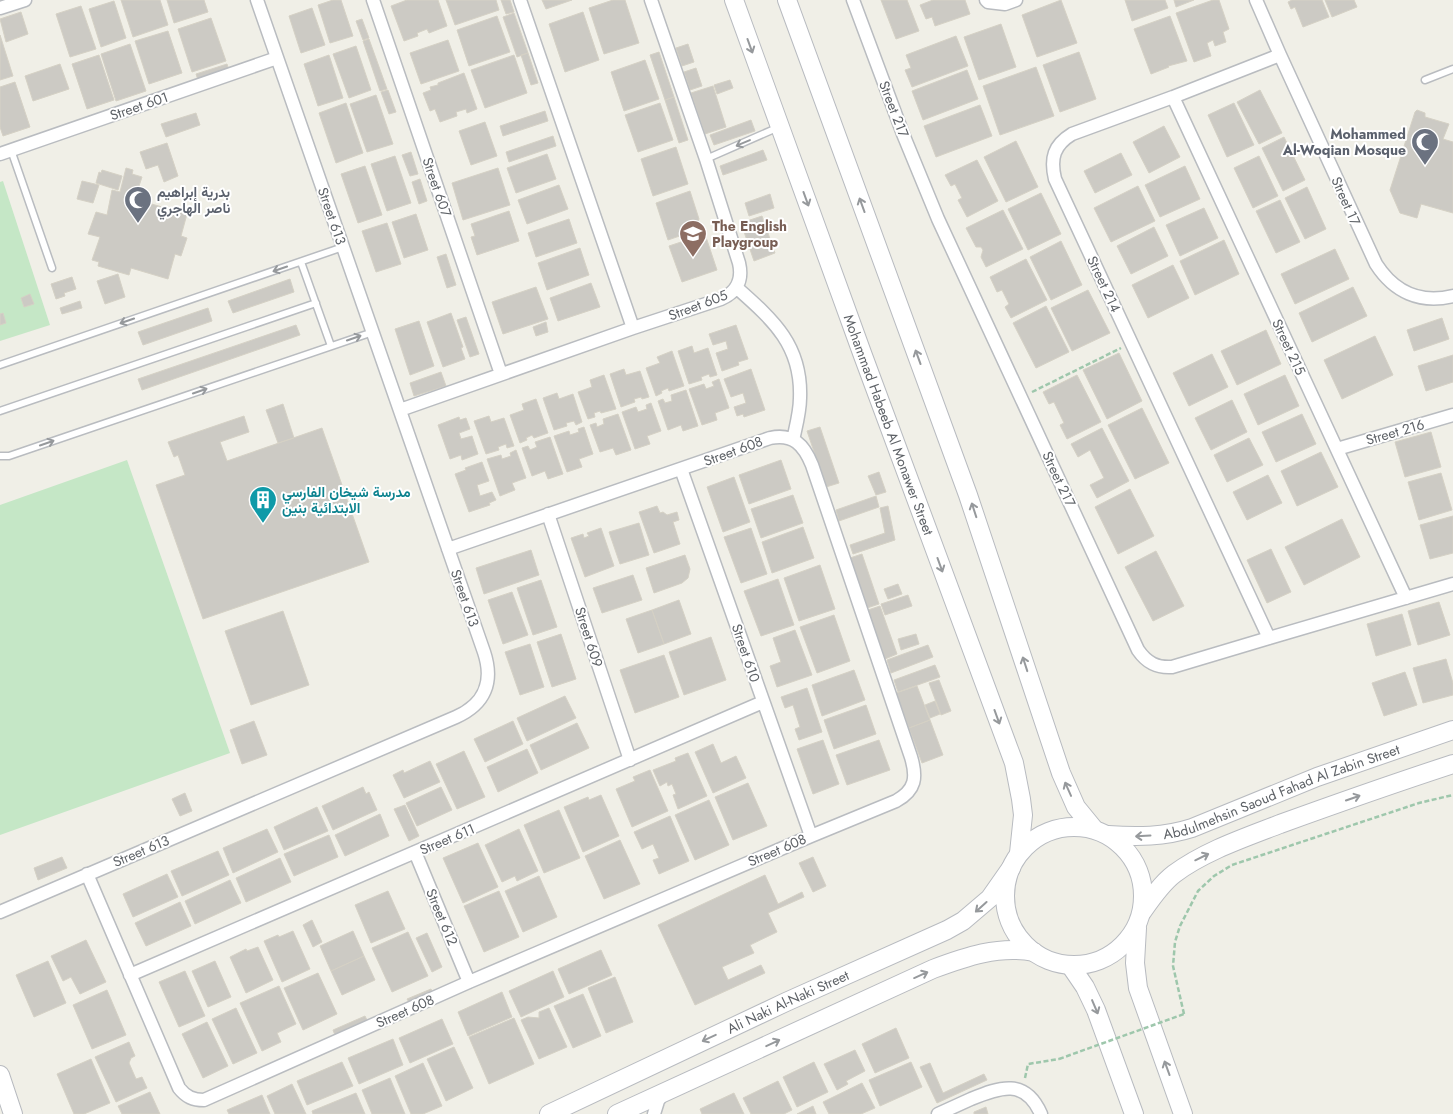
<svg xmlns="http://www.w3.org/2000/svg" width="1453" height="1114" viewBox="0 0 1453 1114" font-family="Jost,Vazirmatn,sans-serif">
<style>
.green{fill:#c5e7c6}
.building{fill:#cccac4;stroke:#d5d1c5}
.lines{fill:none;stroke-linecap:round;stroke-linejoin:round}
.lane-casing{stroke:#b9bcc0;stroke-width:9}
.street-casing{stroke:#b9bcc0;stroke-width:15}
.secondary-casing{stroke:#b8bbc0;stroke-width:20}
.path{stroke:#9ec7ac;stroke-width:2.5;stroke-dasharray:5 2.5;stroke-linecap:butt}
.lane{stroke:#fff;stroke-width:6}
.street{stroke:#fff;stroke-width:12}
.secondary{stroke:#fff;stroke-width:18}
.path-bridge{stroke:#9ec7ac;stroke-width:2.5;stroke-dasharray:5 2.5;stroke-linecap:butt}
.oneway{stroke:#96999c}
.labels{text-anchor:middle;stroke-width:4;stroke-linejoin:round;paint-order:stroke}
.street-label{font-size:14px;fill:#5e6267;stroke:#fff}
.worship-label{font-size:14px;font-weight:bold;fill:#5b616d;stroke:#fff;text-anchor:end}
.education-label{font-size:14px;font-weight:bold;fill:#785e54;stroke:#fff;text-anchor:start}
.culture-label{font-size:14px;font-weight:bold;fill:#0d838f;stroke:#fff;text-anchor:start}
</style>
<rect width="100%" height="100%" fill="#f0efe7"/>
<path class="green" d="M3 181 50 325 0 341V182Z
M127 460 230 753 0 835V505Z"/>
<path class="building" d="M121 0H160L168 25 133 37Z
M167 0H204L208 12 174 23Z
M333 0H341L353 36 330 43 318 5Z
M407 0H438L447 26 429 33 427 29 417 33 418 36 404 41 391 6Z
M446 0H496L499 10 455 25Z
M501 0H510L514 12 506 14Z
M542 0H572L546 9Z
M613 0H625L639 43 604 54 589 8Z
M881 0H907L919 31 896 39Z
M933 0H965L970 14 935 26 932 17 926 19 920 5Z
M1061 0 1077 43 1037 57 1022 15Z
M1125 0H1165L1168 8 1132 21Z
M1174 0H1194L1176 7Z
M1213 0H1219L1229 29 1223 32 1226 42 1215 46 1213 40 1207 43 1211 56 1194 62 1176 13Z
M1292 0H1322L1329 17 1303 27 1295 7 1291 9 1288 2Z
M1325 0H1354L1357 7 1332 17Z
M114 1 126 38 101 47 89 9Z
M81 6 96 49 70 57 56 14Z
M312 8 325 45 301 53 289 16Z
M21 12 28 34 6 42 0 19Z
M583 12 599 60 565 72 549 24Z
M514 13 528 53 517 57 503 17Z
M497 16 510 52 469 66 457 30Z
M1170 16 1187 61 1168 66 1169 67 1151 74 1134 29Z
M211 18 226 61 192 72 178 29Z
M362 19 369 38 363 40 356 21Z
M1001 24 1016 67 979 80 964 37Z
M168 31 182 73 149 84 135 41Z
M0 35 13 76 0 80Z
M956 36 968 66 912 87 905 70 911 68 906 55Z
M369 39 387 89 380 91 363 41Z
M448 40 459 71 421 84 410 53Z
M130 44 146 91 116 101 101 54Z
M688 44 694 62 682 66 676 48Z
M356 46 371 90 349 98 333 54Z
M659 52 674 97 665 100 650 55Z
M1079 52 1096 99 1060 112 1043 65Z
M528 53 538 83 531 85 521 55Z
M99 55 114 100 87 109 72 64Z
M329 55 343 98 318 106 304 64Z
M514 55 527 93 485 108 471 70Z
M645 60 659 99 624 111 611 72Z
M60 64 69 89 33 101 25 76Z
M227 64 230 73 199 83 196 74Z
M1036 67 1054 116 1000 135 983 86Z
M696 68 702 86 690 90 684 72Z
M967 70 978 99 923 120 912 91Z
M464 73 477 109 467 113 466 109 456 112 457 116 440 122 435 109 430 111 423 93 431 90 430 87 438 85V83Z
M730 80 733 88 717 94 714 85Z
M15 82 30 127 3 136 0 127V87Z
M713 86 726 127 705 134 691 93Z
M388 90 396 112 389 114 381 92Z
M1260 90 1282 133 1259 144 1237 102Z
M376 95 393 144 367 152 350 104Z
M674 97 688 140 679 143 665 100Z
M346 103 363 153 336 163 319 113Z
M660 103 673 140 638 152 625 115Z
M1234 103 1254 145 1227 157 1208 115Z
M980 105 992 136 936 157 924 126Z
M1417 110 1425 113V117L1449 124 1443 139 1453 142V213L1421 204 1417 218 1400 213 1390 190 1415 112Z
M545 111 548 121 503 136 500 126Z
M196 113 200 125 166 137 161 124Z
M751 120 755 131 714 145 710 135Z
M485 122 497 156 471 165 459 131Z
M1164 126 1180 157 1149 173 1133 142Z
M553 136 556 146 509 162 506 152Z
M1284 137 1305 180 1283 191 1262 148Z
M1016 141 1038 187 1006 202 984 157Z
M167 143 178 176 164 182 158 165 146 169 140 152Z
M676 147 688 184 653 196 641 159Z
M763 150 767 160 723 175 720 166Z
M411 152 418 174 410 176 402 155Z
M1121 153 1132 175 1095 193 1084 171Z
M547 154 556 179 516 193 507 168Z
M395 156 411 203 387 211 371 164Z
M1259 156 1278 196 1253 208 1234 168Z
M977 160 998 201 967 217 958 200 962 198 955 184 951 186 945 175Z
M365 166 382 215 358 223 341 174Z
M1185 166 1200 199 1160 217 1145 185Z
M126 168 133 170 132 174 142 177 138 189 144 191 141 201 187 214 181 236 187 238 181 256 175 254 168 279 131 268 129 275 98 266 99 262 92 260 100 237 88 234 96 212 107 215 112 190 120 192Z
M498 168 510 205 463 220 452 183Z
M102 170 122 176 118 190 96 183 99 172 101 173Z
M420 179 427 201 419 204 412 182Z
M82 181 99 185 93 203 77 199Z
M559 185 568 209 527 224 518 200Z
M1138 186 1155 221 1111 242 1094 208Z
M1307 187 1326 229 1305 239 1285 198Z
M690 191 699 219 694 231 668 240 656 203Z
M1041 193 1061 234 1028 250 1008 209Z
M770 194 774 208 749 216 745 203Z
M1280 200 1300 242 1276 253 1256 211Z
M1204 208 1218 238 1180 256 1166 225Z
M1003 210 1023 249 986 267 981 257 983 250 981 247H976L966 228Z
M509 211 519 241 477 255 471 237 475 236 471 224Z
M416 214 428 250 404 258 392 222Z
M762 216 775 253 754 261 741 223Z
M569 219 577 243 536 257 528 233Z
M387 223 401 264 376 272 362 231Z
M1154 227 1168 256 1131 274 1117 246Z
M705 234 717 270 682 282 669 246Z
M1224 240 1239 274 1195 295 1180 261Z
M1061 241 1082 285 1051 300 1030 257Z
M580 248 589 275 547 290 538 263Z
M1335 249 1349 279 1295 304 1281 274Z
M446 254 456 285 447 288 437 257Z
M1026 259 1047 300 1011 318 1005 307 1009 304 1002 290 997 292 990 277Z
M1173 265 1189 298 1148 318 1132 285Z
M118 274 125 297 105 304 97 281Z
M72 277 76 289 64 293 65 296 56 299 51 284Z
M290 279 294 292 233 313 228 301Z
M591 283 600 307 558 321 550 298Z
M536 287 548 319 503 334 492 302Z
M1353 287 1367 316 1312 342 1299 313Z
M1088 290 1110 333 1072 351 1051 308Z
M30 294 34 304 24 307 21 298Z
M80 301 82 308 62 314 60 308Z
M1046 306 1069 352 1036 368 1013 323Z
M208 308 212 321 143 345 138 332Z
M3 313 6 323 0 325V314Z
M451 313 463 347 461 348 465 359 443 367 427 322Z
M466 317 479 354 470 357 457 320Z
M1442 318 1449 339 1414 351 1407 330Z
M419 321 434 366 410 375 395 329Z
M546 322 548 332 536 336 533 327Z
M296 325 300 335 142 390 138 379Z
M736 325 748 359 738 362 739 365 722 371 716 353 728 349 726 341 713 345 709 334Z
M1266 330 1281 364 1237 385 1221 351Z
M1375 336 1393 375 1342 399 1324 360Z
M692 346 694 353 708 348 717 375 710 377 709 374 701 377 702 380 689 384 678 351Z
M672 351 684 386 669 391 668 388 661 391 662 393 656 396 646 368 660 363 657 357Z
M1119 353 1142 401 1107 419 1083 370Z
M1212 354 1228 387 1189 406 1173 373Z
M1453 355V382L1426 391 1418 366Z
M624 369 626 375 640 371 649 397 642 399 641 397 634 399 635 402 621 407 610 374Z
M751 369 765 410 744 417 743 414 737 416 734 407 746 403 743 393 731 397 724 379Z
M441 372 446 386 414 396 410 383Z
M604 375 616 409 601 413 600 411 594 413 595 417 588 419 578 392 592 387 590 380Z
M1077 375 1101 422 1067 439 1060 425 1064 423 1054 402 1049 404 1043 392Z
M1285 375 1299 406 1258 425 1244 394Z
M719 379 729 408 715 413 717 420 702 425 689 389 704 384 706 389 714 386 712 382Z
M686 390 698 426 683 431 681 425 668 430 658 401 663 399 665 403 672 401 671 395Z
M557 393 559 399 573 394 582 422 576 425 574 421 566 423 567 426 554 430 543 398Z
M536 399 548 433 534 438 532 435 526 438 527 440 520 443 510 415 524 410 522 404Z
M1232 400 1247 432 1211 450 1195 418Z
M651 403 661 431 647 436 650 444 635 449 622 412 636 407 638 412 647 409 646 405Z
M283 404 294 438 278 443 266 410Z
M1142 408 1169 463 1135 479 1108 425Z
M618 414 631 450 616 455 613 448 600 452 590 425 596 423 597 427 604 424 603 419Z
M1302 414 1316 444 1276 462 1262 432Z
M244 416 249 432 220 442 227 461 322 428 369 562 203 619 156 485 185 475 178 455 174 457 168 442Z
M489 416 491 422 504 418 514 446 507 448 506 444 498 447 499 450 486 454 474 421Z
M459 417 460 420 466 418 470 429 459 433 461 439 472 436 478 454 462 460 461 455 450 459 438 425Z
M584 427 593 454 579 459 582 467 567 472 554 436 569 431 570 435 579 432 578 429Z
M820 427 839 483 826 487 807 431Z
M1102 428 1129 481 1097 498 1090 485 1104 478 1090 450 1078 457 1071 444Z
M1431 432 1441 467 1405 477 1395 442Z
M550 437 563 474 548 479 545 471 532 476 522 448 528 446 530 450 537 447 535 442Z
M1249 438 1263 465 1227 482 1214 455Z
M516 450 526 478 512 483 515 490 500 496 487 459 501 455 502 459 511 456 510 453Z
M1321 452 1338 487 1297 506 1281 471Z
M781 460 791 489 749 504 739 475Z
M482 462 489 481 477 485 480 496 492 492 496 500 489 503 490 505 469 512 455 474 466 470 465 468Z
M879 472 886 492 876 495 868 476Z
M1441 473 1452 510 1419 520 1408 482Z
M1268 475 1282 503 1247 520 1233 492Z
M734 477 750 522 723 532 707 487Z
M1130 489 1154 536 1118 554 1095 507Z
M793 495 803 523 761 538 751 509Z
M876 496 879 507 839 521 836 510Z
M657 506 660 513 663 512 667 515 677 512 679 520 673 522 680 544 654 553 639 512Z
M888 506 895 540 853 554 850 545 885 533 880 508Z
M1453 516V553L1430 559 1420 525Z
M1342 519 1360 557 1304 585 1285 547Z
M639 523 649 555 620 564 609 532Z
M803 527 814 558 772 573 762 542Z
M601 528 614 566 585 577 571 538 583 534 584 538 589 536 587 533Z
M751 528 767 574 741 583 724 537Z
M1271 549 1291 592 1267 603 1247 560Z
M531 550 539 575 484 594 476 568Z
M1156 551 1184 606 1153 621 1125 567Z
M862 554 879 604 867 608 850 558Z
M685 555 690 569 688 578 682 583 654 593 646 568Z
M820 565 835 609 799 621 784 578Z
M633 575 642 600 602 613 593 588Z
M778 579 794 625 761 636 744 591Z
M541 580 557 627 533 635 517 588Z
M898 584 902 594 888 599 884 589Z
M512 592 528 635 503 644 488 600Z
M908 595 912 606 885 615 881 604Z
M679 600 691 634 664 644 652 610Z
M1439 602 1450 635 1418 645 1408 611Z
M880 606 897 654 885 659 868 610Z
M652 610 664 644 638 653 626 619Z
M283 611 309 685 251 705 225 631Z
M1402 614 1411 645 1376 656 1367 624Z
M834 615 850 661 817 673 800 627Z
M795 630 812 675 777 687 770 666 781 662 773 638Z
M561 634 576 679 552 687 537 642Z
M916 634 919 644 901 650 898 639Z
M711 637 726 680 684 695 669 652Z
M530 644 544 687 520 695 505 652Z
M928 645 933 657 891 673 887 660Z
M664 655 679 697 635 713 620 670Z
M1446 659 1453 683V695L1423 703 1413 668Z
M935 665 940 677 898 692 894 680Z
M854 670 865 700 822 716 812 685Z
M1405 672 1417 705 1384 716 1372 683Z
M939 680 951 711 941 715 929 683Z
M917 686 930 720 909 728 896 693Z
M807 688 822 732 799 740 795 729 800 727 793 705 785 708 781 697Z
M565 696 576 718 527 741 517 718Z
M935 701 940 714 930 718 925 705Z
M866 705 876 734 834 749 824 720Z
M930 720 943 755 922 763 909 728Z
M254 721 267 755 242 764 230 730Z
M513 721 523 744 485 762 474 739Z
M577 723 589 748 541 770 530 745Z
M823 740 839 784 813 794 797 749Z
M879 740 890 770 847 785 836 755Z
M713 744 721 763 736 756 746 778 713 793 695 752Z
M527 749 538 773 498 792 487 767Z
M464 751 485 797 457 809 436 764Z
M688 753 707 796 678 809 673 795 676 794 672 784 668 786 667 782 660 786 653 770 676 761 675 758Z
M430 761 440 782 404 798 393 775 403 770 404 773Z
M650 770 668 811 632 827 616 789 635 781 633 777Z
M748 783 767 826 733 840 715 797Z
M363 787 366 794 369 792 377 810 333 830 322 806Z
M441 787 452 810 417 826 406 803Z
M185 793 192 811 180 816 172 799Z
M601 795 619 836 583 852 564 807 588 797 589 800Z
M709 800 729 845 695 860 675 815Z
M405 805 419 836 409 841 394 809Z
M317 807 328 831 284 850 274 827Z
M559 810 580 858 544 873 524 825Z
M380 814 389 836 345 856 335 835Z
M670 816 689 861 659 874 653 860 659 858 653 844 642 849 634 832Z
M267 829 278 852 233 873 223 848Z
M519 829 538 871 517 881 515 876 502 882 485 845Z
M329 835 338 857 294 876 284 854Z
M620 840 640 884 604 899 585 856Z
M478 843 498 887 463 903 443 858Z
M218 851 229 875 182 896 171 871Z
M62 857 67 868 38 880 34 868Z
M813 857 826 886 813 892 799 863Z
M280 858 291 882 246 902 236 878Z
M167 874 178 897 133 917 123 894Z
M765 875 778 904 802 892 804 897 768 913 777 932 750 945 754 953 722 967 728 980 761 965 765 973 695 1005 658 925Z
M539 876 557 917 523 932 505 891Z
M230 880 241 903 195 924 185 901Z
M388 891 405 929 371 943 355 905Z
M499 891 519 937 484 952 464 906Z
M180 902 191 926 146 946 135 923Z
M312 920 322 942 313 947 303 925Z
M293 931 310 969 282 982 264 941 278 935 279 937Z
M353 931 364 956 331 971 320 946Z
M408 932 428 976 392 992 372 948Z
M427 933 442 967 432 972 416 938Z
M86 940 106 982 80 994 71 977 63 981 51 956Z
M258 947 273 980 246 993 230 957 246 949 247 951Z
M601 950 612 975 569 994 558 969Z
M364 956 375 980 342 995 331 971Z
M48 961 66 1003 34 1017 16 975Z
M215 961 231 997 208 1007 192 971Z
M185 971 205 1016 179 1027 159 982Z
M553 971 564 997 521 1017 509 991Z
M318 973 337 1014 303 1030 284 988Z
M615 977 633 1022 606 1033 588 988Z
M279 986 296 1024 277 1033 281 1042 262 1051 240 1003Z
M431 989 434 996 411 1006 407 999Z
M107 990 126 1035 92 1049 73 1005Z
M502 992 512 1017 468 1036 458 1012Z
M583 994 601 1036 573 1048 554 1006Z
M236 1008 257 1053 233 1064 212 1019Z
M549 1008 567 1047 539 1059 521 1020 528 1017 539 1018V1012Z
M365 1016 369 1024 336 1038 333 1030Z
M514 1018 534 1064 489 1084 469 1037Z
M442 1019 453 1044 410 1063 399 1038Z
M207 1022 228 1066 203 1078 182 1034Z
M896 1028 909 1058 875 1073 862 1044Z
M393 1039 403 1065 359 1084 348 1058Z
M129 1042 135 1056 131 1058 129 1063 136 1079 142 1077 147 1088 116 1102 95 1057Z
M454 1047 473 1088 446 1101 427 1059Z
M855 1050 865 1071 846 1081 848 1084 837 1090 824 1064Z
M91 1059 110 1103 84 1114H74L57 1074Z
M342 1062 353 1086 307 1105 297 1081Z
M814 1062 828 1092 797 1107 783 1077Z
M911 1062 922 1087 880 1106 869 1080Z
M423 1063 442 1106 423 1114H411L395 1076Z
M930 1063 943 1093 984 1074 987 1080 937 1103 920 1067Z
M390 1078 405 1114H372L362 1090Z
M778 1081 792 1110 784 1114H751L743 1098Z
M862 1083 875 1108 861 1114H829L823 1102Z
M292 1084 306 1114H275L267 1096Z
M150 1092 160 1114H122L118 1106Z
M356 1093 365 1114H313L312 1111Z
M734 1093 744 1114H702L700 1109Z
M262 1095 270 1114H229L227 1110Z
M813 1106 816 1114H797Z
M986 1107 988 1114H974V1112Z"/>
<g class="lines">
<defs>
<path id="lane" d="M1425 80 1453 69
M11 150 52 268
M706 159 779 127
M301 262 331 346
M0 365 343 247
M0 411 316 303
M0 456H9L373 332"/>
<path id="street" d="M373 0 501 374
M520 0 633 328
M853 0 903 134 938 219 1138 650C1147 663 1157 668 1172 667L1269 638 1453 584
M986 0 988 2 1005 4 1016 0
M1256 0 1280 55 1376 264C1394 292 1420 304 1453 296
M0 8 25 0
M1173 97 1406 598
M0 154 277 58
M737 288C773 320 802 345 800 398 800 412 796 426 793 440
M400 410 633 328 721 299C737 292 743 280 739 263L706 159 651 0
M1337 449 1453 415
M681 469 811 836
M548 514 630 760
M1269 638 1055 179C1050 158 1054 145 1072 134L1173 97 1280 55
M415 852 469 982
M87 874 179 1088C186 1097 193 1100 204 1100L469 982 811 836 896 801C916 790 917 777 911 757L812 465C804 445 793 433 770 438L448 549
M0 912 456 717C485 704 494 682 484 652L257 0
M130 975 763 702
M654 1114 658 1101 663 1093
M938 1114C949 1109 960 1104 971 1099 1000 1087 1025 1078 1041 1114"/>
<g id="secondary">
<path id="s1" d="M734 0 862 353 1014 763 1021 799 1023 815 1019 853"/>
<path d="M787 0 968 495 1061 773 1076 807 1094 829"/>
<circle cx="1074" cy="896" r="69"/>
<path id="s2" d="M1108 835C1137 837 1164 837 1192 828L1317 777 1453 730"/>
<path d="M1142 912C1151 899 1161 884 1174 874 1205 851 1244 838 1280 824 1338 803 1395 783 1453 764"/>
<path d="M1137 928 1135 963 1138 988 1183 1114"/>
<path d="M1070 965 1085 987 1096 1010 1134 1114"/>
<path d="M0 1075 13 1114"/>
<path id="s3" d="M549 1114 786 1002 947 930 963 921 990 898 1011 868"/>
<path d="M617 1114 933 969C965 957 999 945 1034 952"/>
</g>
</defs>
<use href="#lane" class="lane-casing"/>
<use href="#street" class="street-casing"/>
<use href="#secondary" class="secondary-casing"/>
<path class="path" d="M1032 392 1121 348
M1184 1014 1173 966 1175 942 1180 926 1198 891 1214 876 1232 865 1419 803 1453 795
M1025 1078 1028 1064 1059 1059"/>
<use href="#lane" class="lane"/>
<use href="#street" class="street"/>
<use href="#secondary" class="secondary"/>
<path class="path-bridge" d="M1059 1059 1184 1014"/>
</g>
<defs><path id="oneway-shaft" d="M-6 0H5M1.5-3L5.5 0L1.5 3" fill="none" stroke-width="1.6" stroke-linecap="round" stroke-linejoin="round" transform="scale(1.25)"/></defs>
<g class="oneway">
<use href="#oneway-shaft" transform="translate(750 46) rotate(70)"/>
<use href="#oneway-shaft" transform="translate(743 143) rotate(157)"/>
<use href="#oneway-shaft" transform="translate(806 199) rotate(70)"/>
<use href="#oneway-shaft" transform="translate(862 205) rotate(-110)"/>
<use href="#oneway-shaft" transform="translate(280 269) rotate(161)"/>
<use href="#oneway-shaft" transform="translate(127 321) rotate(161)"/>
<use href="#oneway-shaft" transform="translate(354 338) rotate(-19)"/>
<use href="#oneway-shaft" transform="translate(918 357) rotate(-110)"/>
<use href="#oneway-shaft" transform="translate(200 391) rotate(-19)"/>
<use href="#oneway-shaft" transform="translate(47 443) rotate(-19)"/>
<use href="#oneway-shaft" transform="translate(974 510) rotate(-108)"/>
<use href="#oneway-shaft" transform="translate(940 565) rotate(70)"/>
<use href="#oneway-shaft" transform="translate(1025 664) rotate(-108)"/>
<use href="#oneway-shaft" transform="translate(997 717) rotate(70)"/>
<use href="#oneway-shaft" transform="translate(1068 789) rotate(-114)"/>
<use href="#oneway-shaft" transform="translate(1353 798) rotate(-19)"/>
<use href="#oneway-shaft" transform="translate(1143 836) rotate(177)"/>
<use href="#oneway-shaft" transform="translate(1202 857) rotate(-26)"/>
<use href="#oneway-shaft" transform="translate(981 907) rotate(138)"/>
<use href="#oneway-shaft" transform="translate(921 975) rotate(-24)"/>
<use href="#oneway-shaft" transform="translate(1095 1007) rotate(67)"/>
<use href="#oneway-shaft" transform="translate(709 1038) rotate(155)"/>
<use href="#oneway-shaft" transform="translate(773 1043) rotate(-25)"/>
<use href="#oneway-shaft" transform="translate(1167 1068) rotate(-110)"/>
</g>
<defs>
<symbol id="mosque-pin" viewBox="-11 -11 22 30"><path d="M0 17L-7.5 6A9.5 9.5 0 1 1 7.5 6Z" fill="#6b7280" stroke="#fff"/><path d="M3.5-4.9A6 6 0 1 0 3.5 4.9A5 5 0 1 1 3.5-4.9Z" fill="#fff"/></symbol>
<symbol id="school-pin" viewBox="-11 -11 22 30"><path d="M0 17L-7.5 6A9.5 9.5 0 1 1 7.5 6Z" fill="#8d6e63" stroke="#fff"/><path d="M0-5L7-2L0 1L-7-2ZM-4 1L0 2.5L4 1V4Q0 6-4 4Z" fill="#fff"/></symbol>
<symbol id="building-pin" viewBox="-11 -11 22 30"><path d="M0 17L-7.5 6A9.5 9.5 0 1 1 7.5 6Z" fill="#0f9aa8" stroke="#fff"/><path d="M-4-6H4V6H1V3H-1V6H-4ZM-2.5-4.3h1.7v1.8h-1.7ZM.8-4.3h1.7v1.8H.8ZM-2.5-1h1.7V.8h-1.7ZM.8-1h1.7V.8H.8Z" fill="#fff"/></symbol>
</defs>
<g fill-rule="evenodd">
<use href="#mosque-pin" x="1409" y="126" width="32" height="43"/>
<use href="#mosque-pin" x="122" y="184" width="32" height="43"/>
<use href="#school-pin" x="677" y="218" width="32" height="43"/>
<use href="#building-pin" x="247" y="484" width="32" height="43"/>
</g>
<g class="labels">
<g class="street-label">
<text transform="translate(139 106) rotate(-19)" y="5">Street 601</text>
<text transform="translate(894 109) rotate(69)" y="5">Street 217</text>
<text transform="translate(437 187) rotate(71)" y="5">Street 607</text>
<text transform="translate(1346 201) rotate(66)" y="5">Street 17</text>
<text transform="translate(332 216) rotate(71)" y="5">Street 613</text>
<text transform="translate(1104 284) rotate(65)" y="5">Street 214</text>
<text transform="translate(698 305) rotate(-21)" y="5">Street 605</text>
<text transform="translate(1289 347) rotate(65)" y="5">Street 215</text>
<text dy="5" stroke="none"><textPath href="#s1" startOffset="452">Mohammad Habeeb Al Monawer Street</textPath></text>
<text transform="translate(1395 432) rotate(-16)" y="5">Street 216</text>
<text transform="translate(733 451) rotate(-20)" y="5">Street 608</text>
<text transform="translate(1059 479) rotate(65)" y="5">Street 217</text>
<text transform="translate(465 598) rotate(71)" y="5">Street 613</text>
<text transform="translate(589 637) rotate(72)" y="5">Street 609</text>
<text transform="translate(746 653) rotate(71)" y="5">Street 610</text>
<text dy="5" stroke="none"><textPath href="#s2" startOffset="181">Abdulmehsin Saoud Fahad Al Zabin Street</textPath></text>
<text transform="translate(447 839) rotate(-23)" y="5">Street 611</text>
<text transform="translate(777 850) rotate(-23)" y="5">Street 608</text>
<text transform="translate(141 851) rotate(-23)" y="5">Street 613</text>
<text transform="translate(442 917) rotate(67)" y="5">Street 612</text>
<text dy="5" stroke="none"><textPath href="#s3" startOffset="264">Ali Naki Al-Naki Street</textPath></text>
<text transform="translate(405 1011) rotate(-24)" y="5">Street 608</text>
</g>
<g class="worship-label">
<text x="1406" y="139">Mohammed<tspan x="1406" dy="16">Al-Woqian Mosque</tspan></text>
<text x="157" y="197" text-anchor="start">بدرية إبراهيم<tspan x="157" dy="16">ناصر الهاجري</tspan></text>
</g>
<g class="education-label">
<text x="712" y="231">The English<tspan x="712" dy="16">Playgroup</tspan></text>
</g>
<g class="culture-label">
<text x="282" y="497">مدرسة شيخان الفارسي<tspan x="282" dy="16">الابتدائية بنين</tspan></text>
</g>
</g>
</svg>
